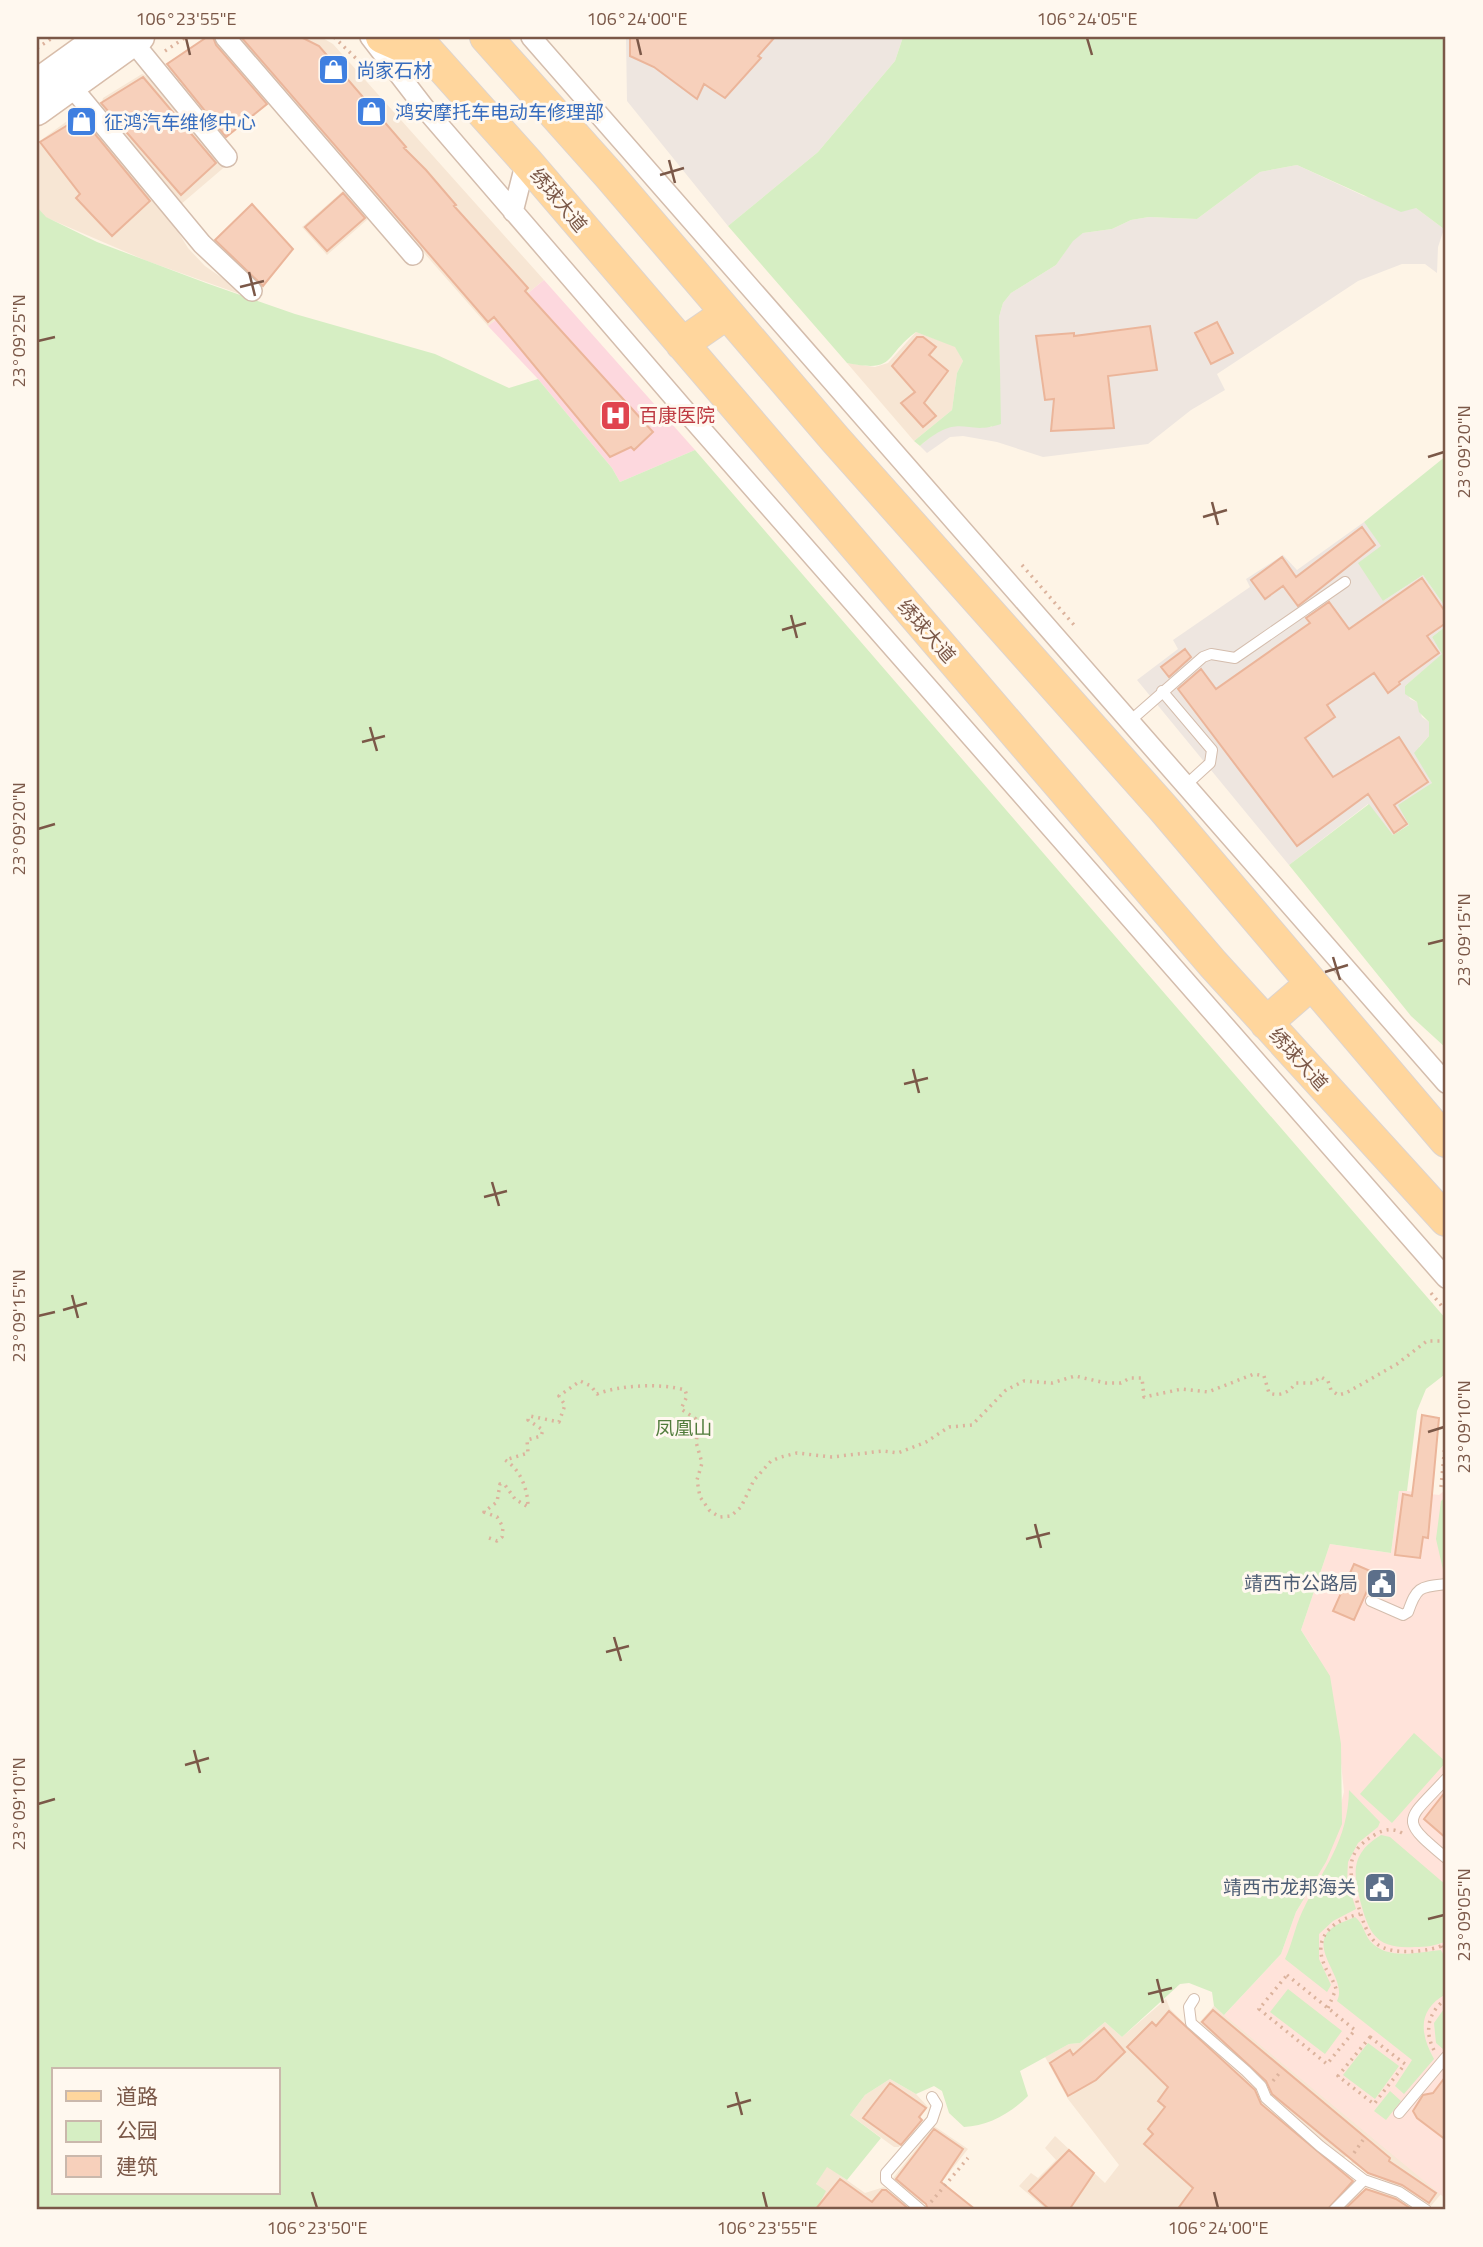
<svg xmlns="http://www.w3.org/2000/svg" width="1483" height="2247" viewBox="0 0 1483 2247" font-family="'Titillium Web','Noto Sans SC',sans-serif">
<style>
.residential{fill:#f7e6d4}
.commercial{fill:#ffe3da}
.industrial{fill:#eee6e0}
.medical{fill:#fdd8de}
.green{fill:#d6eec3;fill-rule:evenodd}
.building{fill:#f7d0bb;stroke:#ebb59a;stroke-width:2}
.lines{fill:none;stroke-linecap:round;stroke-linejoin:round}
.lane-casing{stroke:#d4bdad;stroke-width:12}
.street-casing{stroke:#d4bdad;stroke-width:22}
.secondary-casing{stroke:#d8bdaa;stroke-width:31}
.primary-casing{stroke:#ddd4cf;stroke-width:34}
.path{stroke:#dcb39d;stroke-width:3.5;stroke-dasharray:2 5;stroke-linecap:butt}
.lane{stroke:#fff;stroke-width:10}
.street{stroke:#fff;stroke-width:19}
.secondary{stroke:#fff;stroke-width:28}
.primary{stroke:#ffd69d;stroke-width:32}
.ticks{fill:none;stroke:#7b5848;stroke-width:2.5}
.labels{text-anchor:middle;stroke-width:6;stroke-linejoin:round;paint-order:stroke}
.shop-label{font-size:19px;fill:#366cbe;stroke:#fff8ef;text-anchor:start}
.street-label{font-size:19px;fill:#7b5848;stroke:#fff8ef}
.health-label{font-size:19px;fill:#be3a42;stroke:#fff8ef;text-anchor:start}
.park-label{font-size:19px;fill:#517c3c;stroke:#fff8ef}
.service-label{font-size:19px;fill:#4e5e75;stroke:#fff8ef;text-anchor:end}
.neatline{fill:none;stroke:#7b5848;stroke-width:2.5}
.ticks-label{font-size:18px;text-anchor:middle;fill:#7b5848}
</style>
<rect width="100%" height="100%" fill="#fef4e6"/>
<path class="residential" d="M235 37H321L333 44 544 280 488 326Z
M142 74 149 77 228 164 180 205 101 105 103 98Z
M84 113 169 217 188 248 205 266 251 298 147 261 45 217 37 207V143L74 116Z
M343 191 368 219 327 255 302 227Z
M916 332 955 346 963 361 957 373 952 410 914 441 847 363 875 367 888 363Z
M1166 1999 1170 2009 1201 2040 1245 2073 1259 2091 1260 2100 1302 2138 1354 2177 1349 2187 1328 2210H1047L1019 2186 1031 2173 1038 2178 1056 2160 1045 2148 1055 2136 1105 2183 1119 2165 1068 2099 1045 2057 1069 2044 1080 2043 1105 2022 1122 2037Z
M1214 2006 1441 2194 1431 2206 1351 2162 1365 2142 1360 2138 1347 2156 1342 2158 1303 2126 1269 2092 1284 2069H1279L1263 2084 1197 2025Z
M890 2079 916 2094 928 2107 899 2147H894L850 2115 865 2095Z
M934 2126 968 2149 925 2203 919 2204 891 2181Z
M827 2166 865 2193 884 2187 913 2210H816L822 2197 816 2184Z
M1368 2190 1390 2191 1417 2210H1341L1359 2192Z"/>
<path class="commercial" d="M1446 1489V2199L1224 2015 1281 1954 1296 1912 1326 1862 1344 1792 1337 1724 1314 1650 1301 1630 1330 1544 1391 1553 1399 1490 1439 1495Z"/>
<path class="industrial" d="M626 37H903L895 61 818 152 728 226 627 101Z
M1297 165 1364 196 1416 208 1444 229 1438 247 1437 273 1425 264H1402L1358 281 1217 374 1225 390 1191 410 1148 444 1043 457 997 442 963 436 950 437 927 453 920 446 936 432 950 425 992 427 1000 379 999 317 1003 303 1011 293 1056 265 1073 240 1083 233 1112 229 1131 220 1149 217 1197 219 1260 172Z
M1364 522 1382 546 1383 601 1423 575 1446 608V626L1432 637 1443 654 1405 686 1410 699 1417 702 1422 717 1429 722V736L1419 747 1432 783 1409 825 1393 835 1368 804 1289 865 1137 680 1178 649 1173 640 1250 587 1246 579 1283 555 1297 570Z"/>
<path class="medical" d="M544 280 695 450 620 482 612 468 538 379 488 326Z"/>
<path class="green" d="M903 37H1446V227L1444 229 1416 208 1401 212 1297 165 1260 172 1197 219 1149 217 1131 220 1112 229 1083 233 1073 241 1056 265 1011 293 1003 303 999 317 1001 424C964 437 961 410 920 446L914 441 952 410 957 373 963 361 955 347 916 332C883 356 897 373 847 363L728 226 818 152 895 61Z
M37 207 46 217 97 242 206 283 295 314 435 354 509 388 538 379 612 468 620 482 695 450 1446 1319V1378L1444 1375 1426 1389 1417 1411 1407 1491H1399L1391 1553 1330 1544 1301 1630 1330 1676 1341 1744 1342 1824 1326 1862 1296 1912 1281 1954 1224 2015 1214 2006 1212 1992 1189 1983 1180 1984 1122 2037 1105 2022 1080 2043 1069 2044 1020 2071 1028 2096C1011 2113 988 2126 964 2127L949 2113 942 2091 934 2086 916 2094 890 2079 865 2095 850 2115 881 2138 847 2180 827 2167 816 2184 826 2191 816 2210H37ZM54 2070H278V2193H54Z
M1446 456V608L1423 575 1383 601 1358 563 1381 546 1364 522Z
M1446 626V1048L1411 1016 1289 865 1369 804 1393 835 1409 825 1398 805 1432 783 1414 753 1429 736V722L1419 712 1417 702 1405 694V686L1442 654 1432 637Z
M1446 1497V1574H1444L1436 1539 1441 1501Z
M1414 1733 1446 1762 1392 1823 1360 1794Z
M1349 1790 1380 1822 1378 1827 1358 1843 1348 1862 1347 1881 1356 1909 1333 1921 1319 1934V1959L1331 1985 1327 1992 1285 1959C1292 1944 1295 1927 1302 1912 1323 1868 1348 1842 1349 1790Z
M1381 1835 1390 1837 1446 1885V1941C1436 1946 1426 1947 1414 1947 1376 1949 1369 1934 1360 1900 1352 1870 1353 1852 1381 1835Z
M1355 1917C1363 1923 1364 1933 1370 1941 1388 1961 1418 1952 1441 1950L1446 1960V1994C1417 2010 1420 2034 1434 2059L1404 2094 1395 2086 1412 2060 1337 2001C1349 1978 1303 1946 1335 1926 1341 1922 1349 1920 1355 1917Z
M1288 1989 1342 2031 1325 2054 1270 2012Z
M1446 2006V2045L1443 2049 1436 2043 1434 2023Z
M1368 2043 1399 2066 1375 2099 1343 2075Z
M1390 2091 1401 2101 1386 2120 1374 2111Z"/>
<path class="building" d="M207 37H213L216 45 267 104 226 137 167 64Z
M241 37H301L319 46 406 147 404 148 426 170 456 205 454 206 528 288 525 291 653 432 634 450 631 447 610 457 494 317 488 322Z
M630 37H775L758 56 761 58 725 98 704 84 697 99 654 67 630 56Z
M143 77 216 163 181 195 101 103Z
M81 117 150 201 112 236 76 198 80 194 40 142Z
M343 193 365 218 327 251 305 227Z
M252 204 293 249 263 286 215 240Z
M1217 322 1233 353 1211 364 1195 333Z
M1150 326 1157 370 1108 376 1114 428 1051 431 1054 399 1045 400 1036 336 1074 333V336Z
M917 337H923L936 347 929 355 948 371 924 403 936 416 923 427 901 403 915 392 892 366Z
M1362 527 1375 545 1298 606 1283 586 1265 599 1251 580 1282 557 1296 577Z
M1422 578 1446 613V623L1427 636 1439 653 1399 682 1400 684 1388 693 1374 673 1327 705 1335 717 1305 738 1333 777 1399 737 1428 782 1394 805 1407 824 1394 833 1368 794 1297 846 1178 689 1201 669 1216 689 1310 623 1306 618 1329 602 1349 629Z
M1185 649 1191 657 1169 677 1161 667Z
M1422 1415 1439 1418 1428 1538 1423 1537 1420 1558 1395 1555 1403 1494 1412 1496Z
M1354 1564 1375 1573 1354 1620 1333 1611Z
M1446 1791V1838L1424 1819Z
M1213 2010 1390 2158 1389 2161 1436 2193 1429 2203 1402 2185 1368 2173 1272 2094 1266 2081 1202 2022Z
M1169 2011 1255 2090 1261 2104 1353 2181 1327 2210H1177L1193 2188 1144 2144 1153 2134 1148 2129 1165 2107 1158 2101 1168 2087 1127 2047 1152 2022 1156 2026Z
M1104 2028 1125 2052 1096 2080 1068 2096 1050 2063 1070 2050 1073 2055Z
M1446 2076V2140L1417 2118 1413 2111 1423 2095 1433 2093Z
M890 2083 926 2108 919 2117 922 2120 901 2145 863 2118Z
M934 2129 963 2149 941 2182 976 2210H928L926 2204 896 2179Z
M1069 2150 1094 2173 1069 2210H1050L1029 2191Z
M840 2179 872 2202 882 2190H886L910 2210H815Z
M1366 2189 1396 2199 1413 2210H1344Z"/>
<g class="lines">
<defs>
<path id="lane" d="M1162 691 1212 750 1210 763 1187 784
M1130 721 1203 657 1211 654 1235 658 1345 582
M1371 1601 1403 1615 1408 1612C1417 1586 1420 1587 1446 1584
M1446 1779C1406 1822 1398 1818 1446 1858
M1194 1999 1189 2007 1191 2023 1246 2071 1261 2086 1266 2098 1320 2146 1364 2180 1399 2192 1426 2210
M1399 2113 1446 2057
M921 2210 886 2180V2173L932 2120 937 2105 932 2097
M1334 2210 1364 2180"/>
<path id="street" d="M225 37 413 255
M370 37 427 111 688 414 1446 1278
M531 37 1446 1083
M133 42 227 157
M71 86 202 244 252 291
M513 212 526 161"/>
<path id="secondary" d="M37 83 101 37
M37 111 140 37"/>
<path id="primary" d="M382 37 432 59
M415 37 526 161 1213 964 1446 1220
M486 37 609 175 835 439 1163 808 1446 1141
M682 344 727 313
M1266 1023 1311 984"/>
</defs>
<use href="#lane" class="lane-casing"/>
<use href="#street" class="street-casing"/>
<use href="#secondary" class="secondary-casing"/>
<use href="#primary" class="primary-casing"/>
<path class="path" d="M334 37 367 69
M37 48 54 37
M165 51 186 37
M1022 565 1074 625
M1431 1293 1446 1311
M1441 1487 1446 1433
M489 1538 497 1541 502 1537 503 1527 497 1517 484 1512 497 1502 500 1484 505 1485 515 1499 528 1507C528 1489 520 1469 505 1460L528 1453 527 1440 541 1436 543 1430 528 1420 530 1416 559 1422 565 1405 559 1396 580 1381 591 1386 597 1394C620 1385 661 1383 685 1390L687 1396 681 1409 696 1419 699 1426 696 1442 702 1463 697 1480 700 1497 710 1511 720 1517 731 1516 741 1507 754 1480 771 1461 781 1457 797 1453 832 1457 883 1451 898 1453 926 1442 949 1427 972 1425 1006 1390 1024 1381 1052 1383 1075 1376 1106 1383H1121L1130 1378H1142L1144 1397 1182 1389 1208 1392 1254 1374 1264 1376 1269 1393C1281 1397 1289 1392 1296 1383H1313L1321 1377 1328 1381 1331 1390 1338 1395 1346 1393 1397 1364 1427 1341H1446
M1402 1833C1393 1828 1385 1829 1376 1834 1342 1853 1350 1873 1358 1905 1362 1918 1366 1934 1377 1944 1392 1956 1430 1952 1446 1944
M1441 1946 1446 1955
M1287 1975 1355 2030 1327 2064 1259 2009Z
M1328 2008 1336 1989C1333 1978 1327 1973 1324 1964 1312 1935 1336 1919 1360 1914
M1370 2037 1405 2064 1374 2104 1338 2076Z
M1434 2050C1424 2031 1428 2012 1446 1999
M1273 2081 1281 2071
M1354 2153 1363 2140
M931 2202 968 2158"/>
<use href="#lane" class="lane"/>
<use href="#street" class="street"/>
<use href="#secondary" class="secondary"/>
<use href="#primary" class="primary"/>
</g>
<path class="ticks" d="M186 38 190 55M637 38 641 55M1087 38 1092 55M669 160 675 183M660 175 684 168M249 272 255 296M240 287 264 281M38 341 55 337M1428 457 1444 452M1212 502 1218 525M1203 517 1227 510M791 615 797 638M782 630 806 623M370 727 377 751M362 742 385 736M38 829 55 824M1428 944 1444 940M1333 957 1340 980M1325 972 1348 965M913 1069 919 1093M904 1084 928 1078M492 1182 499 1206M484 1197 507 1191M72 1295 78 1318M63 1310 87 1303M38 1316 55 1312M1428 1432 1444 1427M1035 1524 1041 1548M1026 1539 1050 1533M614 1637 621 1661M606 1652 629 1646M194 1750 200 1773M185 1765 209 1758M38 1804 55 1799M1428 1919 1444 1915M1157 1979 1163 2003M1148 1994 1172 1988M736 2092 742 2115M727 2107 751 2100M312 2192 317 2208M763 2192 767 2208M1214 2192 1218 2208"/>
<defs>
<symbol id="shop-square" viewBox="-11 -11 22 22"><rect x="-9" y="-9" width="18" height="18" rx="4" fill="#3f7fe0" stroke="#fff8ef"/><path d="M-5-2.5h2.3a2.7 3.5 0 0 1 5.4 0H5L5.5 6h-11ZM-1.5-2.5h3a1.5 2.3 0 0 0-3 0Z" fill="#fff"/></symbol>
<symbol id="hospital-square" viewBox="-11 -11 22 22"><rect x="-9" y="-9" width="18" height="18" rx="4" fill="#e0444e" stroke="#fff8ef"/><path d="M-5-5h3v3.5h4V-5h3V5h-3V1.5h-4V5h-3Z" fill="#fff"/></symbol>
<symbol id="civic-square" viewBox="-11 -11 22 22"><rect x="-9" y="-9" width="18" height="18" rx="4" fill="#5c6f8a" stroke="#fff8ef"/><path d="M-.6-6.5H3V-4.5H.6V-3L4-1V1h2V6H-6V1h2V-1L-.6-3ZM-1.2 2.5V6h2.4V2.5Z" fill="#fff"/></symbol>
</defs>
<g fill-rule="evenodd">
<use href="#shop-square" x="316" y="52" width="35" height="35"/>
<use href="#shop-square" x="354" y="94" width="35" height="35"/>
<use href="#shop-square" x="64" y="104" width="35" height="35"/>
<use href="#hospital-square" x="598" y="398" width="35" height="35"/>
<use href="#civic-square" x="1364" y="1566" width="35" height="35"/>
<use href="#civic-square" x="1362" y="1870" width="35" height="35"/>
</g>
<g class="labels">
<g class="shop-label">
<text x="356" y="77">尚家石材</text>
<text x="395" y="119">鸿安摩托车电动车修理部</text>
<text x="104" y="129">征鸿汽车维修中心</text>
</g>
<g class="street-label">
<text transform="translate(559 200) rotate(50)" y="7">绣球大道</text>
<text transform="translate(927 631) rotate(49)" y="7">绣球大道</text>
<text transform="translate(1299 1059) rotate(48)" y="7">绣球大道</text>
</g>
<g class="health-label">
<text x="639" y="422">百康医院</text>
</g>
<g class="park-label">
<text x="684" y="1435">凤凰山</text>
</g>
<g class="service-label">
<text x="1358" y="1590">靖西市公路局</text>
<text x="1356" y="1894">靖西市龙邦海关</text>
</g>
</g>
<rect width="1483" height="2247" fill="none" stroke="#fff8ef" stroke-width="77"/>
<rect x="52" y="2068" width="228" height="126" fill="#fff8ef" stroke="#cab8ac" stroke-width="2"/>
<rect x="66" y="2091" width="35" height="10" fill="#ffd69d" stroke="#cab8ac" stroke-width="2"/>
<text x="116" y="2104" font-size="21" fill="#7b5848">道路</text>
<rect x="66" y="2121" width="35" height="21" fill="#d6eec3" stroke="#cab8ac" stroke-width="2"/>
<text x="116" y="2138" font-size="21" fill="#7b5848">公园</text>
<rect x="66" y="2156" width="35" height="21" fill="#f7d0bb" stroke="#cab8ac" stroke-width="2"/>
<text x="116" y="2174" font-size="21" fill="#7b5848">建筑</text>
<rect x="38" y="38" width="1406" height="2170" class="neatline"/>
<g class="ticks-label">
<text x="186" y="25">106°23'55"E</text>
<text x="637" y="25">106°24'00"E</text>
<text x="1087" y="25">106°24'05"E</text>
<text transform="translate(19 341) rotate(-90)" y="6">23°09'25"N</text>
<text transform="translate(1464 452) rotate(-90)" y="6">23°09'20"N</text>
<text transform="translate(19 829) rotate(-90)" y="6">23°09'20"N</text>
<text transform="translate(1464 940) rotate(-90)" y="6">23°09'15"N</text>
<text transform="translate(19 1316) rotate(-90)" y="6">23°09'15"N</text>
<text transform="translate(1464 1427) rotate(-90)" y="6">23°09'10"N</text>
<text transform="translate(19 1804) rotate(-90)" y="6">23°09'10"N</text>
<text transform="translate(1464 1915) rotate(-90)" y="6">23°09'05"N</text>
<text x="317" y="2234">106°23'50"E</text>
<text x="767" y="2234">106°23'55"E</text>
<text x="1218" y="2234">106°24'00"E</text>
</g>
</svg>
